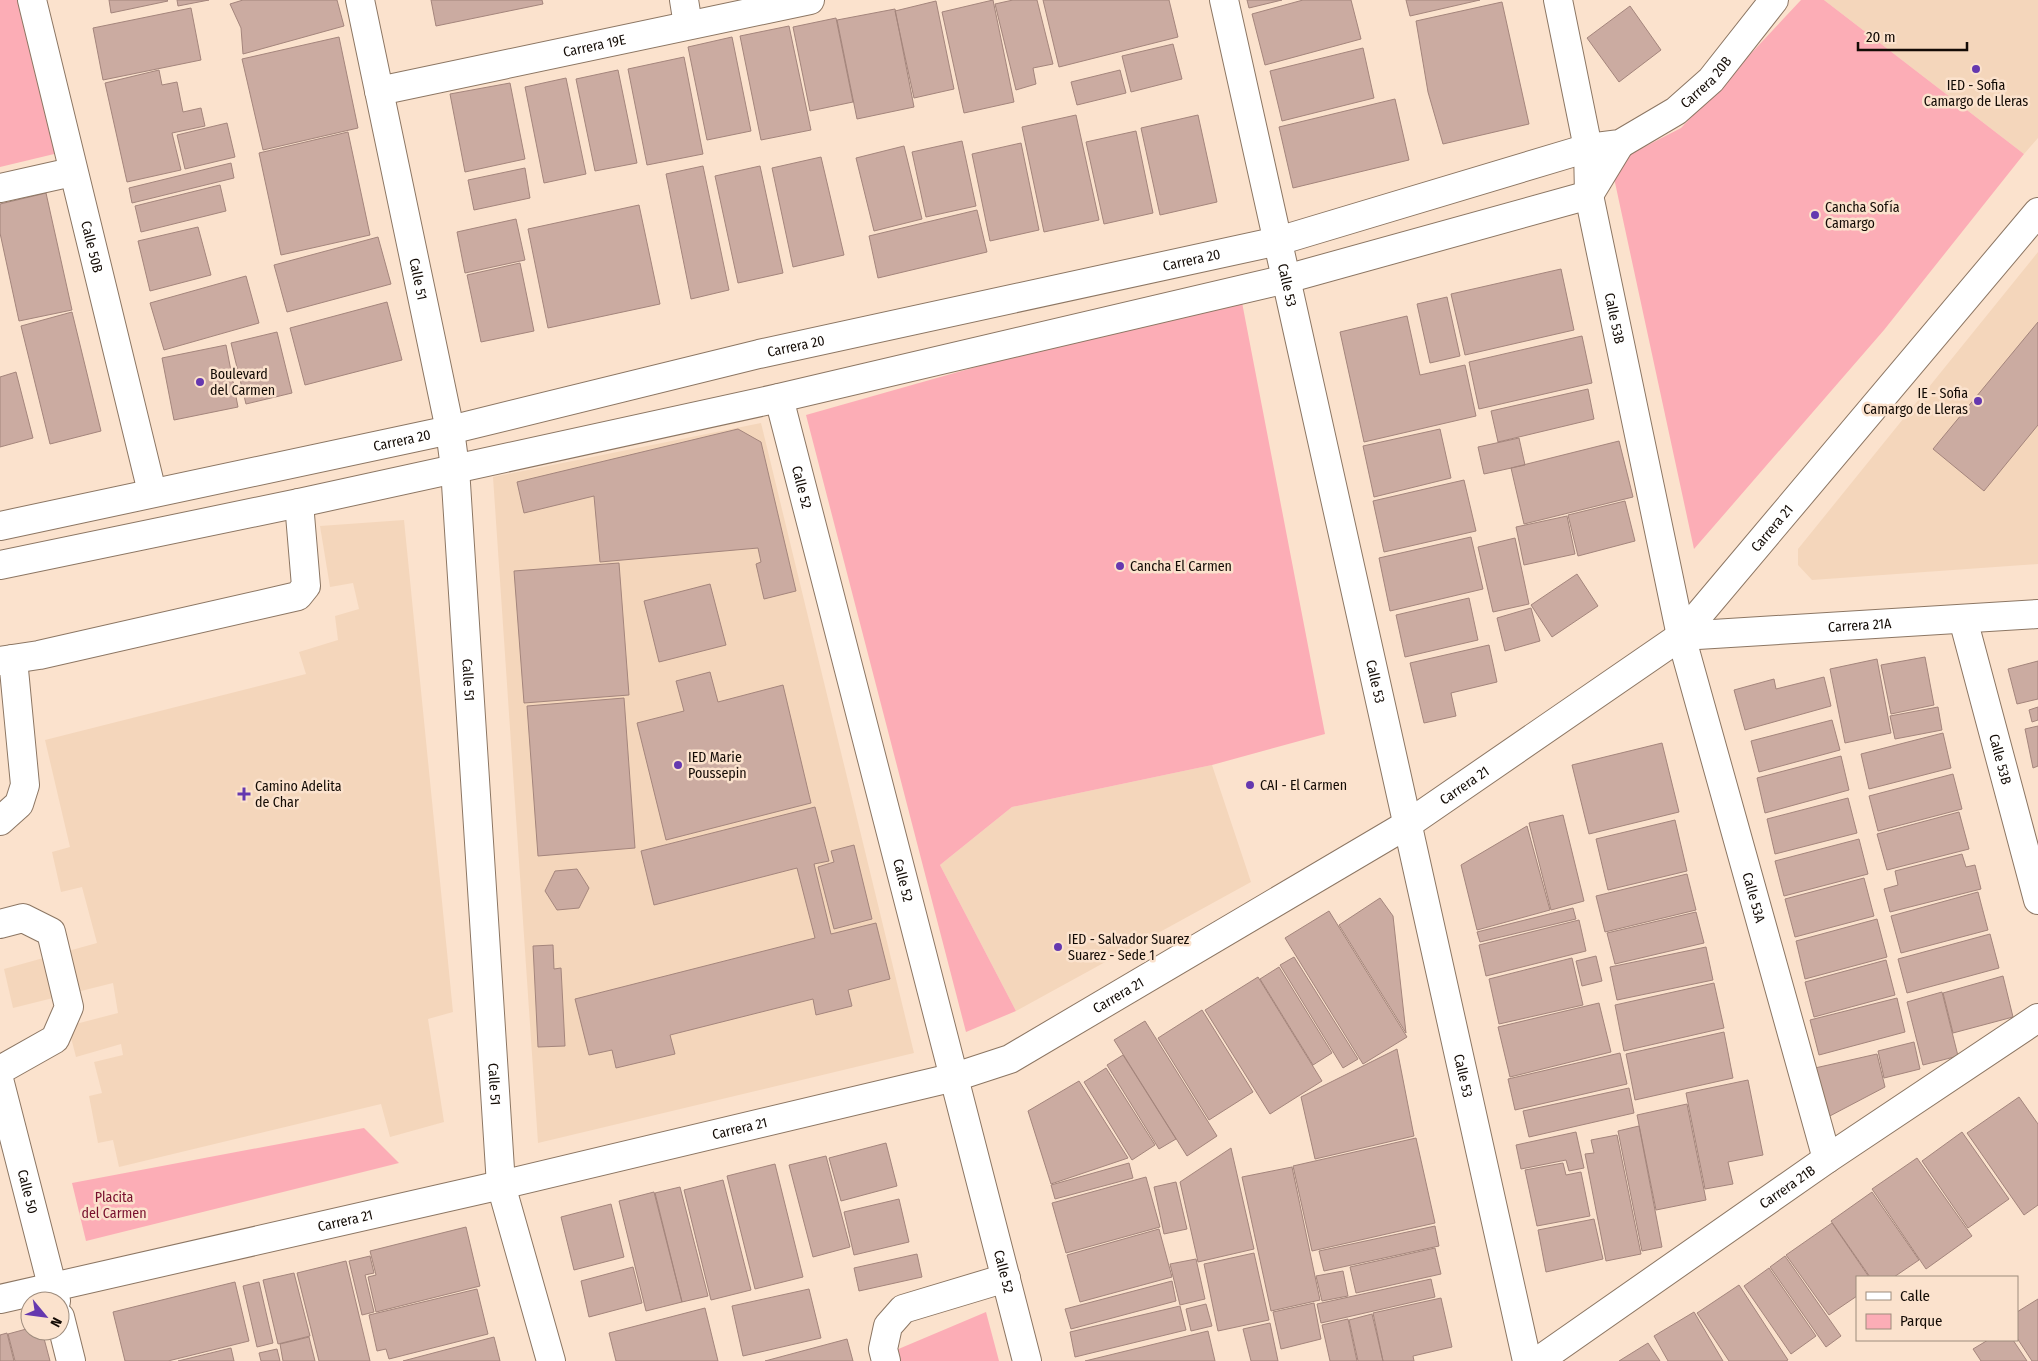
<svg xmlns="http://www.w3.org/2000/svg" width="2038" height="1361" viewBox="0 0 2038 1361" font-family="'Fira Sans Condensed',sans-serif">
<style>
.built{fill:#f4d6bb}
.green{fill:#fcadb6}
.building{fill:#cbaba1;stroke:#a4857c}
.lines{fill:none;stroke-linecap:round;stroke-linejoin:round}
.minor-casing{stroke:#8c7663;stroke-width:30}
.major-casing{stroke:#8c7663;stroke-width:30}
.minor{stroke:#fff;stroke-width:28}
.major{stroke:#fff;stroke-width:28}
.poi-dot{fill:#6538af;stroke:#fbe2cd;stroke-width:2}
.labels{text-anchor:middle;stroke-width:5;stroke-linejoin:round;paint-order:stroke}
.street-label{font-size:14px;fill:#130b05;stroke:#fbe2cd}
.poi-label{font-size:14px;fill:#130b05;stroke:#fbe2cd;text-anchor:start}
.park-label{font-size:14px;fill:#770f2d;stroke:#fbe2cd}
</style>
<rect width="100%" height="100%" fill="#fbe2cd"/>
<path class="built" d="M1824 0H2038V138L2024 154Z
M2038 252V564L1812 580 1798 565V549Z
M761 423 914 1053 538 1143 493 477Z
M404 520 453 1012 428 1019 444 1122 390 1137 381 1104 119 1167 113 1140 98 1143 89 1096 102 1093 94 1062 123 1055 121 1044 76 1057 68 1026 118 1013 113 983 13 1008 4 969 97 943 82 887 61 892 52 852 70 847 45 740 306 674 299 652 338 640 335 616 359 609 353 583 330 587 320 526Z
M1212 765 1251 882 1016 1011 940 865 1012 807Z"/>
<path class="green" d="M0 0H43L75 149 0 167Z
M1801 0H1824L2024 154 1884 330 1694 549 1611 164 1681 128Z
M1240 292 1325 734 1212 765 1012 807 940 865 1016 1011 966 1032 806 415Z
M364 1128 399 1163 86 1241 72 1183Z
M986 1312 999 1361H891L889 1353Z"/>
<path class="building" d="M109 0H167L168 1 111 13Z
M177 0H209L178 6Z
M243 0H337L344 26 243 54 241 28 230 4Z
M431 0H542L543 4 436 26Z
M993 0 1014 102 964 113 942 12Z
M1013 0H1037L1053 64 1033 68 1036 84 1016 90 995 4Z
M1043 0H1169L1178 37 1059 67Z
M1247 0H1282L1249 8Z
M1303 0H1351L1361 39 1265 65 1252 14Z
M1406 0H1480L1410 16Z
M936 1 954 89 914 98 895 11Z
M1502 2 1529 124 1443 144 1428 92 1416 21Z
M1630 6 1661 50 1619 82 1587 38Z
M191 8 201 60 103 80 93 28Z
M895 9 914 107 857 119 837 20Z
M836 18 853 102 810 111 793 27Z
M789 26 811 130 761 140 740 36Z
M339 37 358 128 263 150 242 59Z
M732 37 751 131 707 140 688 47Z
M1173 44 1182 79 1131 92 1122 56Z
M1363 48 1374 98 1282 121 1270 71Z
M684 57 703 154 647 165 628 69Z
M159 70 162 85 177 82 183 112 201 108 205 126 172 133 181 170 127 182 105 83Z
M618 70 637 163 595 171 576 79Z
M1120 70 1126 93 1077 105 1071 82Z
M566 78 586 174 544 183 525 87Z
M510 83 525 159 465 172 450 94Z
M1395 99 1409 160 1293 188 1279 127Z
M1076 115 1099 220 1044 232 1022 127Z
M1198 115 1217 202 1160 215 1141 128Z
M227 123 235 157 185 169 177 135Z
M1136 131 1153 213 1104 224 1086 142Z
M348 132 370 235 281 255 259 153Z
M962 141 976 206 926 217 912 152Z
M1021 143 1039 230 990 241 972 154Z
M904 146 922 219 874 231 856 158Z
M821 157 844 255 793 267 772 168Z
M231 163 234 178 132 203 129 188Z
M703 166 729 290 691 299 666 174Z
M760 166 783 273 738 283 715 176Z
M525 168 530 198 474 210 468 180Z
M220 185 226 211 141 232 135 206Z
M46 193 72 310 19 321 0 233V204Z
M639 205 660 304 548 328 528 229Z
M977 210 987 252 878 278 869 236Z
M516 219 525 260 465 273 457 232Z
M198 227 211 275 150 291 138 241Z
M378 237 391 284 287 312 274 265Z
M520 263 534 331 481 342 467 275Z
M1561 269 1574 330 1465 355 1451 294Z
M246 276 259 323 164 350 150 303Z
M1447 297 1460 356 1430 363 1417 304Z
M387 302 402 360 305 385 290 328Z
M72 312 101 431 50 444 21 326Z
M1407 316 1420 375 1465 365 1476 416 1364 442 1340 332Z
M2038 322V425L1984 491 1933 449Z
M277 332 292 393 246 404 231 343Z
M1582 336 1592 383 1479 409 1469 362Z
M226 345 238 407 174 420 162 358Z
M16 372 33 438 0 447V377Z
M1588 389 1594 419 1498 442 1491 411Z
M738 429 761 442 796 591 764 599 756 564 761 562 758 548 600 562 594 496 524 513 517 482Z
M1440 429 1451 478 1374 497 1363 446Z
M1519 438 1525 465 1484 474 1478 447Z
M1619 441 1633 497 1524 524 1511 468Z
M1464 480 1476 531 1384 552 1373 501Z
M1625 501 1635 541 1578 556 1568 515Z
M1567 516 1575 554 1524 565 1516 527Z
M1471 537 1483 589 1390 611 1379 558Z
M1515 538 1529 604 1493 612 1478 547Z
M619 563 629 695 524 703 514 571Z
M1577 574 1598 606 1552 637 1531 605Z
M710 584 726 645 659 662 644 601Z
M1469 598 1478 640 1405 657 1396 615Z
M1531 608 1540 641 1505 651 1497 618Z
M1489 645 1497 682 1451 693 1456 716 1424 723 1410 663Z
M1925 657 1934 705 1891 714 1881 665Z
M1877 659 1891 733 1845 743 1830 669Z
M2038 661V699L2017 704 2008 669Z
M710 672 718 702 783 685 811 803 666 840 637 723 684 711 676 681Z
M1824 677 1831 706 1745 730 1734 690 1774 679 1776 689Z
M624 698 635 848 538 856 527 706Z
M1938 707 1942 730 1895 739 1890 716Z
M2038 707V720L2032 722 2029 710Z
M1832 720 1840 750 1759 772 1751 741Z
M2038 726V766L2033 768 2025 729Z
M1943 733 1951 768 1869 789 1861 754Z
M1662 743 1679 812 1589 834 1572 765Z
M1841 756 1849 790 1765 813 1757 778Z
M1953 774 1962 809 1878 831 1869 796Z
M1848 798 1857 833 1775 854 1767 819Z
M815 807 829 861 814 864 831 934 876 923 890 979 848 990 852 1006 816 1015 813 999 670 1035 675 1054 616 1068 612 1050 589 1055 575 999 815 938 797 868 654 905 641 851Z
M1959 812 1969 849 1887 870 1877 834Z
M1563 815 1584 901 1551 910 1529 823Z
M1675 820 1687 871 1608 890 1596 839Z
M1527 826 1550 910 1477 930 1461 865Z
M1859 839 1868 874 1784 896 1775 861Z
M854 845 872 919 834 929 818 867 834 862 831 851Z
M1962 854 1966 867 1975 865 1981 889 1890 912 1884 889 1898 885 1895 871Z
M577 869 589 888 579 908 557 910 545 891 555 871Z
M1687 874 1696 910 1605 932 1596 896Z
M1864 878 1874 916 1795 937 1785 899Z
M1978 892 1988 930 1901 953 1891 916Z
M1380 898 1393 916 1406 1033 1339 925Z
M1573 908 1576 919 1480 942 1477 932Z
M1329 911 1407 1037 1363 1064 1285 938Z
M1696 912 1704 943 1615 964 1607 933Z
M1877 919 1887 957 1805 979 1796 941Z
M1579 920 1586 951 1486 976 1479 945Z
M1990 934 1999 968 1907 993 1898 959Z
M553 945 554 969 561 968 565 1046 538 1047 533 946Z
M1706 947 1713 980 1617 1000 1610 967Z
M1596 956 1602 981 1582 986 1576 961Z
M1294 957 1358 1059 1343 1068 1280 965Z
M1572 958 1583 1005 1499 1024 1489 979Z
M1886 960 1895 995 1814 1017 1805 982Z
M1279 967 1332 1053 1313 1065 1260 979Z
M2003 976 2013 1017 1953 1033 1943 993Z
M1258 977 1322 1081 1270 1114 1205 1010Z
M1714 983 1724 1028 1624 1051 1615 1005Z
M1942 992 1958 1056 1923 1065 1907 1002Z
M1897 998 1905 1032 1819 1055 1810 1020Z
M1599 1003 1611 1052 1510 1077 1498 1027Z
M1202 1010 1253 1092 1209 1120 1158 1038Z
M1145 1021 1217 1136 1187 1156 1114 1040Z
M1724 1032 1733 1078 1635 1100 1626 1054Z
M1914 1042 1920 1069 1884 1078 1878 1051Z
M1397 1049 1414 1136 1315 1159 1301 1097Z
M1620 1053 1627 1084 1515 1110 1508 1079Z
M1877 1054 1885 1087 1826 1118 1815 1068Z
M1123 1055 1176 1139 1159 1149 1107 1065Z
M1106 1068 1155 1145 1132 1160 1084 1082Z
M1748 1080 1763 1155 1728 1162 1733 1184 1705 1189 1686 1093Z
M1079 1081 1128 1158 1051 1184 1028 1111Z
M1629 1088 1634 1113 1529 1137 1523 1111Z
M2019 1097 2038 1124V1205L2024 1215 1967 1133Z
M1687 1104 1706 1200 1656 1210 1637 1115Z
M1639 1126 1662 1247 1642 1251 1618 1131Z
M1576 1132 1584 1168 1569 1171 1566 1160 1521 1169 1516 1145Z
M1962 1132 2009 1199 1968 1228 1922 1161Z
M1617 1135 1641 1254 1606 1261 1585 1154 1594 1153 1591 1140Z
M1416 1138 1435 1223 1312 1251 1293 1166Z
M886 1143 897 1186 841 1201 829 1158Z
M1231 1148 1254 1249 1198 1262 1180 1182Z
M826 1156 850 1247 813 1257 789 1165Z
M1917 1158 1972 1236 1926 1269 1872 1189Z
M1129 1163 1133 1178 1055 1199 1051 1185Z
M1563 1163 1566 1175 1581 1172 1590 1216 1537 1226 1525 1170Z
M775 1164 803 1277 755 1289 727 1176Z
M1292 1167 1320 1300 1271 1311 1242 1177Z
M1146 1177 1160 1227 1066 1253 1052 1203Z
M723 1180 751 1290 711 1300 684 1190Z
M1176 1182 1187 1229 1164 1234 1154 1187Z
M680 1187 708 1296 682 1302 655 1193Z
M654 1192 682 1302 646 1311 619 1201Z
M1872 1192 1919 1260 1894 1277H1870L1831 1221Z
M899 1199 909 1242 854 1255 844 1212Z
M611 1204 624 1257 574 1270 561 1217Z
M1594 1219 1603 1259 1546 1272 1538 1230Z
M1832 1223 1869 1277H1857V1296L1829 1315 1786 1255Z
M1435 1226 1439 1246 1324 1271 1319 1251Z
M466 1227 480 1286 376 1312 368 1277 376 1275 370 1251Z
M1159 1229 1172 1277 1080 1302 1067 1255Z
M1435 1248 1441 1274 1356 1293 1350 1267Z
M1254 1253 1269 1320 1218 1331 1204 1264Z
M917 1254 922 1277 859 1291 854 1268Z
M370 1256 374 1273 365 1275 374 1312 362 1315 349 1261Z
M1785 1256 1841 1336 1826 1347 1770 1267Z
M1196 1259 1205 1299 1180 1305 1170 1264Z
M346 1261 370 1361H319L297 1273Z
M633 1267 642 1303 589 1317 581 1281Z
M1769 1268 1816 1336 1791 1354 1744 1286Z
M1343 1271 1348 1296 1322 1301 1316 1276Z
M294 1273 310 1336 278 1344 263 1280Z
M1431 1279 1435 1297 1321 1323 1317 1304Z
M1172 1281 1176 1301 1071 1329 1065 1309Z
M235 1282 249 1341 168 1361H125L113 1312Z
M259 1282 273 1343 257 1347 243 1286Z
M1739 1285 1788 1360 1786 1361H1729L1697 1313Z
M477 1289 488 1334 389 1359 386 1349 377 1351 369 1315Z
M809 1289 821 1338 743 1356 732 1306Z
M1441 1298 1452 1347 1413 1356 1414 1361H1383L1373 1313Z
M2038 1299V1361H2032L2017 1338V1312Z
M1314 1303 1321 1339 1281 1349 1273 1312Z
M1206 1304 1212 1326 1191 1331 1186 1309Z
M1180 1306 1186 1330 1075 1357 1070 1332Z
M705 1308 718 1361H616L609 1333Z
M1694 1312 1723 1361H1668L1654 1336Z
M1372 1314 1383 1361H1358L1349 1320Z
M1348 1319 1357 1361H1330L1322 1325Z
M1270 1323 1278 1361H1251L1243 1329Z
M30 1328V1331H42L50 1361H15L8 1334Z
M1208 1331 1215 1361H1085Z
M7 1333 14 1361H0V1335Z
M309 1337 315 1361H283L280 1344Z
M494 1337 500 1361H403Z
M847 1339 853 1361H765Z
M1988 1340H2013L2027 1361H1981L1973 1349Z
M1648 1343 1660 1361H1619Z
M231 1348 234 1361H178Z
M277 1349 280 1361H261L259 1353Z"/>
<g class="lines">
<defs>
<g id="minor">
<path id="s1" d="M32 0 152 492"/>
<path id="s2" d="M360 0 450 430 455 468 501 1185 551 1361"/>
<path d="M684 0 688 25"/>
<path id="s3" d="M1224 0 1527 1361"/>
<path id="s4" d="M1558 0 1588 148 1589 195 1681 636 1827 1159"/>
<path id="s5" d="M379 91 810 0"/>
<path d="M0 188 72 172"/>
<path id="s6" d="M779 398 1027 1361"/>
<path id="s7" d="M0 526 450 430 759 354 1278 241 1588 148 1620 144 1676 111 1711 80 1774 0"/>
<path d="M0 565 299 503 779 398 1286 279 1589 195 1620 144"/>
<path id="s8" d="M1963 619 2038 900"/>
<path id="s9" d="M1681 636 2038 212"/>
<path d="M0 661 39 655 298 596 306 586 299 503"/>
<path d="M0 821 19 804 25 785 13 659"/>
<path d="M0 924 23 918 51 932 69 1007 55 1039 0 1070"/>
<path id="s10" d="M0 1083 56 1301"/>
<path d="M60 1317 71 1361"/>
<path d="M886 1361 883 1349 888 1326 903 1309 1006 1278"/>
<path id="s11" d="M1538 1361 1827 1159 2038 1018"/>
</g>
<g id="major">
<path id="s12" d="M0 1299 501 1185 955 1077 1010 1059 1408 824 1681 636 2038 614"/>
</g>
</defs>
<use href="#minor" class="minor-casing"/>
<use href="#major" class="major-casing"/>
<use href="#minor" class="minor"/>
<use href="#major" class="major"/>
</g>
<g class="poi-dot">
<circle cx="1976" cy="69" r="5"/>
<circle cx="1815" cy="215" r="5"/>
<circle cx="200" cy="382" r="5"/>
<circle cx="1978" cy="401" r="5"/>
<circle cx="1120" cy="566" r="5"/>
<circle cx="678" cy="765" r="5"/>
<circle cx="1250" cy="785" r="5"/>
<path d="M241.5 786.5h5v5h5v5h-5v5h-5v-5h-5v-5h5z"/>
<circle cx="1058" cy="947" r="5"/>
</g>
<g class="labels">
<g class="street-label">
<text dy="5" stroke="none"><textPath href="#s5" startOffset="220">Carrera 19E</textPath></text>
<text dy="5" stroke="none"><textPath href="#s7" startOffset="1772">Carrera 20B</textPath></text>
<text dy="5" stroke="none"><textPath href="#s1" startOffset="254">Calle 50B</textPath></text>
<text dy="5" stroke="none"><textPath href="#s7" startOffset="1221">Carrera 20</textPath></text>
<text dy="5" stroke="none"><textPath href="#s2" startOffset="285">Calle 51</textPath></text>
<text dy="5" stroke="none"><textPath href="#s3" startOffset="292">Calle 53</textPath></text>
<text dy="5" stroke="none"><textPath href="#s4" startOffset="324">Calle 53B</textPath></text>
<text dy="5" stroke="none"><textPath href="#s7" startOffset="816">Carrera 20</textPath></text>
<text dy="5" stroke="none"><textPath href="#s7" startOffset="411">Carrera 20</textPath></text>
<text dy="5" stroke="none"><textPath href="#s6" startOffset="92">Calle 52</textPath></text>
<text dy="5" stroke="none"><textPath href="#s9" startOffset="141">Carrera 21</textPath></text>
<text dy="5" stroke="none"><textPath href="#s12" startOffset="2011">Carrera 21A</textPath></text>
<text dy="5" stroke="none"><textPath href="#s2" startOffset="690">Calle 51</textPath></text>
<text dy="5" stroke="none"><textPath href="#s3" startOffset="698">Calle 53</textPath></text>
<text dy="5" stroke="none"><textPath href="#s8" startOffset="145">Calle 53B</textPath></text>
<text dy="5" stroke="none"><textPath href="#s12" startOffset="1569">Carrera 21</textPath></text>
<text dy="5" stroke="none"><textPath href="#s6" startOffset="498">Calle 52</textPath></text>
<text dy="5" stroke="none"><textPath href="#s4" startOffset="920">Calle 53A</textPath></text>
<text dy="5" stroke="none"><textPath href="#s12" startOffset="1164">Carrera 21</textPath></text>
<text dy="5" stroke="none"><textPath href="#s3" startOffset="1102">Calle 53</textPath></text>
<text dy="5" stroke="none"><textPath href="#s2" startOffset="1095">Calle 51</textPath></text>
<text dy="5" stroke="none"><textPath href="#s12" startOffset="759">Carrera 21</textPath></text>
<text dy="5" stroke="none"><textPath href="#s11" startOffset="304">Carrera 21B</textPath></text>
<text dy="5" stroke="none"><textPath href="#s10" startOffset="112">Calle 50</textPath></text>
<text dy="5" stroke="none"><textPath href="#s12" startOffset="354">Carrera 21</textPath></text>
<text dy="5" stroke="none"><textPath href="#s6" startOffset="902">Calle 52</textPath></text>
</g>
<g class="poi-label">
<text x="1976" y="90" text-anchor="middle">IED - Sofia<tspan x="1976" dy="16">Camargo de Lleras</tspan></text>
<text x="1825" y="212">Cancha Sofía<tspan x="1825" dy="16">Camargo</tspan></text>
<text x="210" y="379">Boulevard<tspan x="210" dy="16">del Carmen</tspan></text>
<text x="1968" y="398" text-anchor="end">IE - Sofia<tspan x="1968" dy="16">Camargo de Lleras</tspan></text>
<text x="1130" y="571">Cancha El Carmen</text>
<text x="688" y="762">IED Marie<tspan x="688" dy="16">Poussepin</tspan></text>
<text x="1260" y="790">CAI - El Carmen</text>
<text x="255" y="791">Camino Adelita<tspan x="255" dy="16">de Char</tspan></text>
<text x="1068" y="944">IED - Salvador Suarez<tspan x="1068" dy="16">Suarez - Sede 1</tspan></text>
</g>
<g class="park-label">
<text x="114" y="1202">Placita<tspan x="114" dy="16">del Carmen</tspan></text>
</g>
</g>
<rect x="1856" y="1276" width="162" height="65" fill="#fbe2cd" stroke="#9e8c7d"/>
<rect x="1866" y="1292" width="25" height="8" fill="#ffffff" stroke="#9e8c7d"/>
<text x="1900" y="1301" font-size="15" fill="#130b05">Calle</text>
<rect x="1866" y="1314" width="25" height="15" fill="#fcadb6" stroke="#9e8c7d"/>
<text x="1900" y="1326" font-size="15" fill="#130b05">Parque</text>
<g transform="translate(45 1316) rotate(119)"><circle r="24" fill="#fbe2cd" stroke="#9e8c7d"/>
<path d="M0-4L9 19L0 12L-9 19Z" fill="#6538af"/>
<text y="-8" font-size="14" font-weight="bold" text-anchor="middle" fill="#130b05">N</text>
</g>
<path d="M1858 42v8h109v-8" fill="none" stroke="#130b05" stroke-width="2.5"/>
<text x="1866" y="42" font-size="15" fill="#130b05" stroke="#fbe2cd" stroke-width="4" paint-order="stroke">20 m</text>
</svg>
